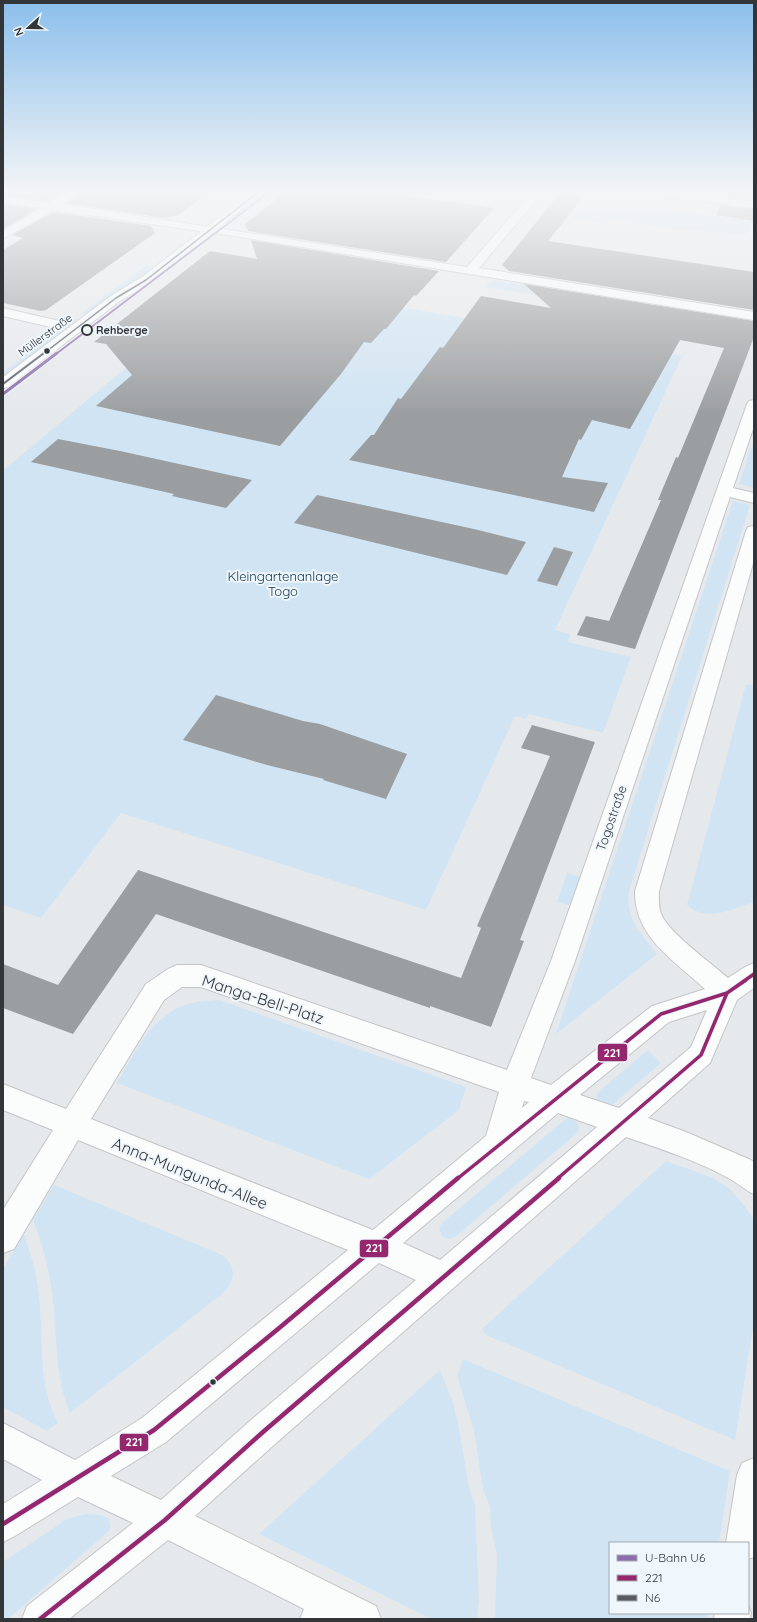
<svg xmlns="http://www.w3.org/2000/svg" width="757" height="1622" viewBox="0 0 757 1622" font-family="Quicksand,sans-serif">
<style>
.green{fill:#d0e4f3}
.building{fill:#9b9ea0}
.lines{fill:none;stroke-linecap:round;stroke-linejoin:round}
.minor-casing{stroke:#c3c5c7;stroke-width:2}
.major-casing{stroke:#c3c5c7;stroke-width:2}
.minor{fill:#fbfcfc;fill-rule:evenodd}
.major{fill:#fbfcfc;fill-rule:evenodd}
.bus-1-far1-casing{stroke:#eff7fd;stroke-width:6}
.bus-1-casing{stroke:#eff7fd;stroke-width:8}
.bus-2-far1-casing{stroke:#eff7fd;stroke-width:3}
.bus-2-casing{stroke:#eff7fd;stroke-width:4}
.bus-1-far1{stroke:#95276e;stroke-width:3.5}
.bus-1{stroke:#95276e;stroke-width:4.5}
.bus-2-far1{stroke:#595b62;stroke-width:1.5}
.bus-2{stroke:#595b62;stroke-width:2}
.metro-1-far1-casing{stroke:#eff7fd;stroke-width:3.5}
.metro-1-casing{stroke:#eff7fd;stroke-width:5}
.metro-1-far1{stroke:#8c6dab;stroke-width:2}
.metro-1{stroke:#8c6dab;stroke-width:3}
.stop-dot{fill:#eff7fd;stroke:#333639;stroke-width:2}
.bus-dot{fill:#333639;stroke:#eff7fd;stroke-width:1.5}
.labels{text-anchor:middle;stroke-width:4;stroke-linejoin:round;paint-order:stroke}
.far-stop-label{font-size:11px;font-weight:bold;fill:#333639;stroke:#eff7fd;text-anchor:start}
.far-street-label{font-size:11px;fill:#333639;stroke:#eff7fd}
.park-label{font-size:13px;fill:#093148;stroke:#eff7fd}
.street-label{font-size:13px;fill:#333639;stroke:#eff7fd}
.near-street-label{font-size:16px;fill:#333639;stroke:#eff7fd}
.line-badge{stroke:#eff7fd;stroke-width:1.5}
.badge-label{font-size:11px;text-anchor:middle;font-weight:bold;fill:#fff}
</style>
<rect width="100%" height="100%" fill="#e6e9ec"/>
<path class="green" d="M585 198 752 221 747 234H740L666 228 611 218 604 223 571 219Z
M146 266 155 267 87 315 81 314Z
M233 278 682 356 555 630 570 634 568 642 631 657 603 733 529 714 526 719 515 716 426 910 121 813 41 918 3 905V469H5Z
M492 280 526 285 533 290 530 291 534 294 537 293 542 296 486 287Z
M74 319 80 320 3 377V372Z
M754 440V488L739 484Z
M733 501 750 505 629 891C625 919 641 933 657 954L556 1034Z
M746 684 754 686V902C732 909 707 923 687 905Z
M567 873 581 878 572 906 557 902Z
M219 1000 466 1087 459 1110 369 1179 117 1083C136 1051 152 1013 192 1003 200 1001 210 1001 219 1000Z
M648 1050 661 1063 613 1104 610 1106 600 1103 597 1098V1093Z
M567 1118H571L578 1124 579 1130 577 1133 455 1237 447 1239 442 1236 439 1228 443 1222Z
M666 1161 711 1177 729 1188 744 1205 754 1220V1321L735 1440 486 1335 482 1329Z
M54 1185 222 1255C237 1266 236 1282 222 1294L70 1413C55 1377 57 1338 53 1299 50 1272 43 1245 33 1220Z
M24 1234C31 1254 37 1275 39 1297 44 1338 37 1385 58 1423L47 1431 3 1407V1269Z
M463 1359 730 1471 719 1543H610V1613H708L707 1619H495L497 1555 491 1527 490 1507 483 1489 474 1430 459 1383 458 1375Z
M440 1370 452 1400 458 1423 469 1488 475 1506 479 1602 477 1619H432L259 1534Z
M85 1514 101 1515 108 1518 110 1524V1530L8 1619H3V1562L67 1519Z"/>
<path class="building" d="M3 190H69L50 201 3 195Z
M84 190H214L178 215 164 218 66 203Z
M289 190H367L494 208 446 262 248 231 245 224Z
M562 190H589L548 241 754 272V310L509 271 502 265Z
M728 190H754V200L725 197Z
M3 204 37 209 3 229Z
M721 205 754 209V221L716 215Z
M54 212 151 226 155 233 46 310 41 311 3 303V250L23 238 12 235Z
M251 240 439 271 416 296 414 295 386 329H384L371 343 364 342 341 374 280 446 96 406 132 375 106 344 94 342 210 251 257 259Z
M524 284 754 321V337L635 649 577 635 586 616 609 621 661 500H658L676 457 678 458 724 348 680 340 630 429 592 420 581 440 579 439 562 477 608 483 594 512 349 460 371 435H374L398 398 401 399 440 347 443 348 481 296 551 308Z
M58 439 120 451 252 480 226 508 172 496 174 494 31 462Z
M317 495 474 529 526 542 507 575 294 523Z
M554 547 573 552 557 586 537 581Z
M216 695 303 721 320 724 407 754 386 799 323 780 324 779 267 765 183 740Z
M532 725 595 742 520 940 524 941 491 1027 430 1006V1008L156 914 73 1034 3 1008V964L58 985 138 870 461 978 481 928 477 926 550 756 521 748Z"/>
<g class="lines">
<defs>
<path id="minor" d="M71 190H83L62 204 467 267 534 190H545L479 268 754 312V320L234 236 54 210 3 239V231L41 208 3 202V196L50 203Z
M633 190H661L754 202V208L638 193Z
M3 308 64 322 66 325 59 329 3 316Z
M754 400V426L733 488 754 493V503L730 497 575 961 531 1078 551 1085 652 1006 705 989C675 961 634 937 635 891L746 531 748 527 754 526V560L659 891C659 899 658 908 662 916 670 933 712 964 728 978L745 967 754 963V988L737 1000 710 1063 648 1118 686 1132 751 1160 754 1162V1194C745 1190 739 1184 730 1179 698 1161 661 1149 626 1137L275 1444 195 1516 376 1606 381 1619H300L304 1609 168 1540 69 1619H22L27 1606 133 1523 78 1497 15 1536 3 1542V1504L42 1480 3 1459V1423L75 1460 142 1418 348 1250 78 1140 14 1249 3 1253V1210L53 1130 3 1110V1084L66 1109 146 984 168 969 177 965H201L507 1070 551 961 747 404 749 401ZM182 987H201L499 1092 486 1136 373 1230 91 1119 164 1000ZM707 1010 691 1047 619 1108 580 1095 669 1022ZM524 1101 529 1102 522 1108ZM558 1113 597 1127 440 1260 403 1243ZM379 1263 416 1280 251 1420 161 1500 111 1476 166 1442Z
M754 1458V1557L748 1559V1543H726L737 1475 742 1463Z
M748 1605 751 1613 750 1619H714L715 1613H748Z"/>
<path id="major" d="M255 190H266L150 283 120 301 8 387 3 388V377L112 295 142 277Z"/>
</defs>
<use href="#minor" class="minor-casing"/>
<use href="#major" class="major-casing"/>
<use href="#minor" class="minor"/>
<use href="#major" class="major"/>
<defs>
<path id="bus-1-far1" d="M457 1179 661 1014 727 993 746 980
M557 1179 701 1055 727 993 754 974"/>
<path id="bus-1" d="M3 1524 154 1430 278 1329 458 1178
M40 1619 165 1520 263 1432 559 1178"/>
<path id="bus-2-far1" d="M43 354 116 298 146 280 261 190"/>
<path id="bus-2" d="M3 384 44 353"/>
</defs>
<use href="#bus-1-far1" class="bus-1-far1-casing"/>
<use href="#bus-1" class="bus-1-casing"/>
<use href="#bus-2-far1" class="bus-2-far1-casing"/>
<use href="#bus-2" class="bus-2-casing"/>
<use href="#bus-1-far1" class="bus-1-far1"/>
<use href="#bus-1" class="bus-1"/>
<use href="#bus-2-far1" class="bus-2-far1"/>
<use href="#bus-2" class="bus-2"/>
<defs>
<path id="metro-1-far1" d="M56 354 272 190"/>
<path id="metro-1" d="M3 394 57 353"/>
</defs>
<use href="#metro-1-far1" class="metro-1-far1-casing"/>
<use href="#metro-1" class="metro-1-casing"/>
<use href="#metro-1-far1" class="metro-1-far1"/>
<use href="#metro-1" class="metro-1"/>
</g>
<linearGradient id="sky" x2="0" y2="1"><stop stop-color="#8bbfec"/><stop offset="0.46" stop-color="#f4f5f6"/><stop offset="1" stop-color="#f4f5f6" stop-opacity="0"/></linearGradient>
<rect width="757" height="417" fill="url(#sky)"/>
<circle class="stop-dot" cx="87" cy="330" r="5"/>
<g class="bus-dot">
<circle cx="47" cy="351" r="3.5"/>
<circle cx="213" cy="1382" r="3.5"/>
</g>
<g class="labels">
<g class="far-stop-label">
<text x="96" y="334">Rehberge</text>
</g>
<g class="far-street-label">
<text transform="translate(45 335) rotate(-36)" y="4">Müllerstraße</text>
</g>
<g class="park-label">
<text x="283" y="581">Kleingartenanlage<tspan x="283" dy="15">Togo</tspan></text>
</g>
<g class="street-label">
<text transform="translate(611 818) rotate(-71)" y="5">Togostraße</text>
</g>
<g class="near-street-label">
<text transform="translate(263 999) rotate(18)" y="6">Manga-Bell-Platz</text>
<text transform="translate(190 1173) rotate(22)" y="6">Anna-Mungunda-Allee</text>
</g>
</g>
<g class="line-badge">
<rect x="597" y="1043" width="31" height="19" rx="4" fill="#95276e"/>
<rect x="359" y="1239" width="30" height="19" rx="4" fill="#95276e"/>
<rect x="119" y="1433" width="30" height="19" rx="4" fill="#95276e"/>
</g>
<g class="badge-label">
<text x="612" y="1057">221</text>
<text x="374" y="1252">221</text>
<text x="134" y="1446">221</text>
</g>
<rect width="757" height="1622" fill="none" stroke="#333639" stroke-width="8"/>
<rect x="609" y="1542" width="140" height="72" fill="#eff7fd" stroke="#a4aaaf"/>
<rect x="617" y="1555" width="20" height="6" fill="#8c6dab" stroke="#a4aaaf"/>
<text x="645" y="1562" font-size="12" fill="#333639">U-Bahn U6</text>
<rect x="617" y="1575" width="20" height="6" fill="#95276e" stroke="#a4aaaf"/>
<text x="645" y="1582" font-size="12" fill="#333639">221</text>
<rect x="617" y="1595" width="20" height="6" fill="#595b62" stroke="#a4aaaf"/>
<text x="645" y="1602" font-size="12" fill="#333639">N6</text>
<g transform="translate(28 28) rotate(249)" stroke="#eff7fd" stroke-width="3" paint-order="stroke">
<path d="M0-3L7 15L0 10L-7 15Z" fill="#333639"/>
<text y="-6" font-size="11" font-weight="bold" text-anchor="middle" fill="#333639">N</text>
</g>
</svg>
